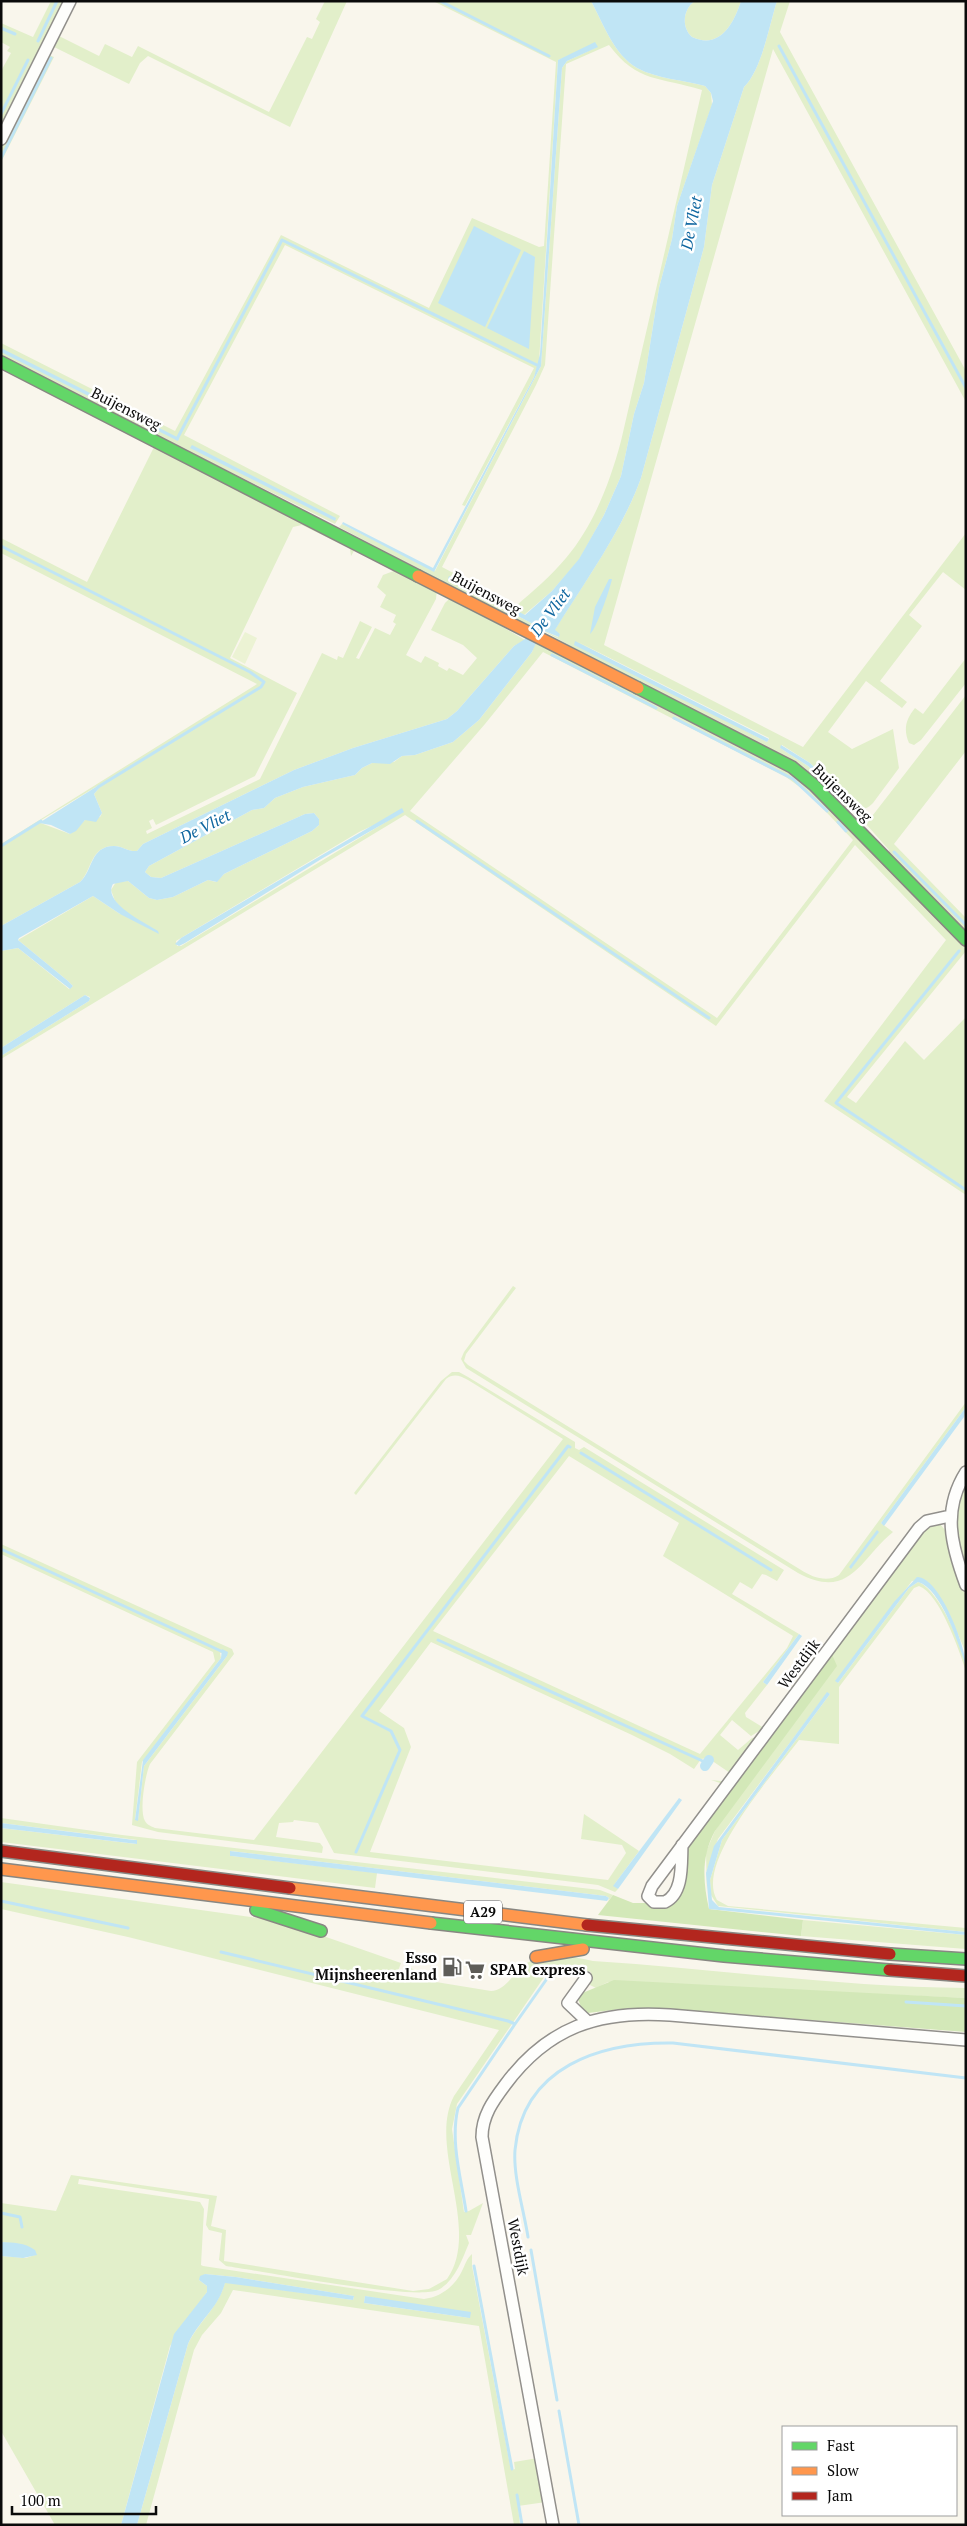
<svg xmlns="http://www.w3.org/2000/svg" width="967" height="2526" viewBox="0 0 967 2526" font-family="'PT Serif',serif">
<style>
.green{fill:#e2efca;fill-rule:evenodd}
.forest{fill:#d3e8b8}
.pitch{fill:#ecf3d4}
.water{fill:#c0e5f5}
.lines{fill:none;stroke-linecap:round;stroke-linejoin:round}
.stream{stroke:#c0e5f5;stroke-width:3}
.canal{stroke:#c0e5f5;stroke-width:10}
.street-casing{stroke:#92908c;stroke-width:14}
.fast-casing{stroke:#888782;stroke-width:14}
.slow-casing{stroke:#888782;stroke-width:14}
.jam-casing{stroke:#888782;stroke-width:14}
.street{stroke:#fefefc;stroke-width:11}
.fast{stroke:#63d668;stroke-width:11}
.slow{stroke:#ff974d;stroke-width:11}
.jam{stroke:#b3261e;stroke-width:11}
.labels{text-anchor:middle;stroke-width:5;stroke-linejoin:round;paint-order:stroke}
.shield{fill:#fff;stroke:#545454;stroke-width:1}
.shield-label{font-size:14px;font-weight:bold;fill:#0a0a0a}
.street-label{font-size:15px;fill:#0a0a0a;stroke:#fff}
.poi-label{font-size:15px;font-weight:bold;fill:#0a0a0a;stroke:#fff;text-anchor:end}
.water-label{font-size:16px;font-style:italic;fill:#0f669f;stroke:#fff}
</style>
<rect width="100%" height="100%" fill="#f9f6ec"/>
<path class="green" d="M51 1H65L1 128V71L11 53 7 51 10 47 1 42V23L33 37Z
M325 1H347L290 127 148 56 140 63 129 84 52 46 57 35 99 56 105 44 132 57 138 46 269 112 307 37 312 39 320 22 316 19Z
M433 1H591C603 23 614 55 637 68 657 79 684 80 705 86L711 93 712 105 677 206 672 239 659 288 644 383 634 414 621 476 604 515 579 560 552 591 524 615 450 576 448 579 533 624 531 629 339 527 342 524 435 571 541 366 562 68 567 61 597 47 558 60 539 362 534 377 465 506 462 505 534 368 285 245 184 435 340 516 335 524 1 358V343L175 431 281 235 429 308 472 218 539 247 544 246 556 62ZM609 45C637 83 661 77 702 90L621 441C610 482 594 525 566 558 551 576 533 591 516 606L442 567 536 385 545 365 566 64Z
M695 1H741C734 23 720 50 692 37 681 27 683 9 695 1Z
M777 1H790L780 32 966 371V402L773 49 604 645 803 747 966 533V590L943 572 909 615 922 626 880 681 907 702 902 708 866 681 828 732 852 749 893 729 899 768 873 803C867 810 856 812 847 810L821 786 542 630 558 637 560 634 554 631C585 581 621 533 641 478L704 247 712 185 744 87C762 69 769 26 777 1ZM576 641 769 738V739L767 742ZM782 745 810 763 844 797 841 799 808 766 780 748Z
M47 54 54 57 1 162V146Z
M155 445 354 551 351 556 350 549 302 525 293 527 230 658 297 693 255 776 156 825 153 819 149 821 152 828 146 831 147 834 260 779 322 653 337 660 338 656 343 658 360 621 372 627 356 658 359 659 375 628 390 635 396 624 393 622 396 615 380 607 386 595 377 587 383 575 399 569 437 589 436 599 406 655 421 663 425 656 439 663 438 666 447 671 449 668 463 675 477 658 463 645 431 630 445 603 451 597 525 640 514 646 457 711 447 719 353 748 294 770 143 844 137 851C128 852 122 846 114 846 90 846 92 871 80 882L1 926V844L257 684 1 553V538L87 582ZM99 785 100 787 94 794 102 813 100 817 85 820 70 834 38 822Z
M536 641 798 777 966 946V951L847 1097 856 1103 905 1041 924 1060 966 1017V1195L824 1101 946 940 855 845 716 1026 405 815 1 1059V1056L89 1001 90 997 85 995 1 1048V951L18 948 69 989 73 986 68 981 18 940 93 896 120 914 121 908 115 901 111 890 116 882 128 881 149 898 157 900 173 897 208 880 216 882 224 874 312 831 319 825V819L314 813 305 814 161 878 151 877 145 872 149 866 252 810 264 808 275 798 303 787 355 775 362 768 372 763 394 762 402 756 415 755 453 742 479 720 532 652ZM543 652 786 777 808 793 853 840 717 1018 410 811 485 724ZM404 811 181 946H177L176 941 181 938 359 832Z
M966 658V683L921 740 914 745 909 743C903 729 906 719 915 708L923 714Z
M966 695V751L894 844 966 918V935L887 855 889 850 866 824Z
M513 1286 516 1288 466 1354 464 1361 468 1365 801 1570C812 1577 827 1583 839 1575L966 1402V1407L881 1523 893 1532C860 1559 850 1601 798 1573L466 1368 461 1359 464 1352Z
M452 1372H459L468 1377 575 1442V1448L579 1450 584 1447 784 1570 777 1581 766 1575 762 1574 752 1589 740 1582 732 1594 799 1634 763 1682 767 1685 745 1713 746 1717 764 1728 751 1736 732 1720 720 1735 738 1750 752 1738 758 1737 725 1782 720 1783 711 1780 722 1781 730 1773 708 1758 701 1759 694 1769 670 1754 632 1735 431 1642 379 1711 404 1728 411 1747 370 1852 608 1880 626 1853 622 1845 581 1839 584 1814 639 1851 614 1885 618 1889 615 1892 598 1885 334 1853 318 1823 294 1820 293 1822 279 1823 276 1837 320 1843 323 1847 322 1853 158 1832 132 1825 137 1762 215 1661 213 1652 1 1554V1544L232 1649 234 1654 150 1764C145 1775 139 1811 145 1821 147 1825 151 1826 155 1828L254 1840 563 1439 468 1380C460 1376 454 1373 446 1379L356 1495 354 1493 441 1381ZM569 1456 679 1523 663 1556 793 1636 787 1648 700 1754 433 1631ZM227 1652V1656L144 1766 138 1820H135L142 1762 221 1658 220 1653Z
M966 1480V1573C955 1536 950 1516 966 1480Z
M940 1524 945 1530 966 1597V1653L954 1625 925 1580 912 1581 836 1681 838 1683 909 1588 918 1582C938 1588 966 1651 966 1671 959 1650 940 1594 919 1586L914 1588 839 1687V1744L799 1740C776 1771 694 1862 717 1900L728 1906 966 1928V1932L718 1906 711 1895 710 1880 722 1840 830 1694 827 1693 718 1839 706 1873 707 1894 706 1852 715 1831 830 1650 925 1526Z
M1 1818 122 1835 600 1890 613 1895 608 1901 609 1898 606 1896 231 1851 232 1856 377 1873 375 1888 1 1842V1828L136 1844 137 1840 1 1823Z
M1 1882 280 1921 401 1963 398 1971 407 1975 411 1968 436 1982 491 1991C508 1991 516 1966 531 1961 550 1954 574 1956 593 1961 717 1969 841 1987 966 1988V1998L608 1982 596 1988 590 1985 591 1972 553 1964 457 2104 452 2129 464 2212 469 2211 483 2203 471 2235H466L469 2243C462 2260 455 2281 438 2290 415 2301 261 2271 226 2266L219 2260 222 2233 209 2230 206 2225 209 2199 79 2179 78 2184 200 2202 204 2209 201 2265 203 2266 424 2299C441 2297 455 2286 462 2271 465 2265 467 2258 472 2254V2266L511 2470 515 2469 514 2462 538 2458 546 2502 518 2506 520 2525H514L479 2326 233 2290 221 2313 202 2335 194 2350 146 2525H137L188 2344C199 2321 219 2307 225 2282L353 2300 354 2296 236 2277 205 2274 199 2280 207 2286V2292L170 2346 121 2525H55L1 2431V2256L26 2258 35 2255 15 2244 1 2242V2203L56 2211 71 2175 217 2196 211 2226 226 2230 224 2261 413 2291 429 2289 447 2279C482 2229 427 2147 454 2096L499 2030 128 1937 1 1909ZM365 2296 470 2318 364 2303Z
M803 1920 966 1935V1949L801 1936Z"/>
<path class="forest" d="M830 1650 837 1666 715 1831C701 1856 703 1882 709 1909L803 1920 801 1936 598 1915 613 1895 633 1903H668L687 1847Z
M614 1980 966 1998V2032L668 2009H621L588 2013 581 2007 578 1999 580 1994Z"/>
<path class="pitch" d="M245 632 257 638 245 664 232 657Z"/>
<path class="water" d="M591 1H695C683 9 681 27 692 37 720 50 734 23 741 1H777C769 26 762 69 744 87L712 185 704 247 641 478C621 533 585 581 555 630L560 634 559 637 542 630 532 652 479 720 453 742 415 755 402 756 390 764 372 763 362 768 355 775 303 787 275 798 264 808 252 810 149 866 145 872 151 877 161 878 305 814 314 813 319 819V825L312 831 224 874 217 882 208 880 173 897 157 900 149 898 128 881 113 884C102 903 146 923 158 931L159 934 120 914 93 896 19 938 18 940 68 981 73 986 70 989 18 948 1 951V926L80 882C93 871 90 846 114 846 122 846 128 852 137 851L143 844 294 770 353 748 447 719 457 711 514 646 525 639 533 624 448 579 449 576 525 615 552 591 579 559 604 515 621 476 634 414 644 383 659 288 672 239 677 206 713 101 711 93 705 86C684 80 657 79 637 68 614 55 603 23 591 1Z
M595 42 598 47 567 61 562 68 541 366 434 572 342 524 343 522 433 568 534 377 540 354 558 60Z
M474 226 521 250 485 327 438 303Z
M524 251 535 257 529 349 487 328Z
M1 348 179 438 178 441 1 352Z
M192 445 336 518 335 521 190 448Z
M609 579H612C610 589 596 630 590 634L595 607Z
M575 641 769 739 767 742 574 645Z
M781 745 810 763 844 797 841 799 808 766 780 748Z
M99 785 101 786 94 794 102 813 96 822 85 820 76 831 70 834 51 825 39 823Z
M402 808 404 812 323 858 185 943 179 946 175 944 181 938Z
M85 995 90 998 89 1001 1 1056V1048Z
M966 1407 964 1417 884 1526 881 1523Z
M877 1530 879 1532 851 1569 849 1567Z
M917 1577C940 1577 966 1647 966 1666 958 1644 942 1589 918 1582L909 1588 838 1683 835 1681 894 1602Z
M799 1634 802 1636 767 1685 763 1682Z
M222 1649 228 1652 227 1656 144 1766 138 1821 135 1820 143 1760 221 1658Z
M827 1692 830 1694 722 1840 710 1880 712 1900 719 1907 966 1932V1935L709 1909 706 1873 714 1846Z
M679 1798 682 1800 618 1889 613 1886Z
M1 1823 134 1840H137V1844L1 1828Z
M230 1851 606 1896 609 1898 607 1901 232 1856H230Z
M1 2242C14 2243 24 2242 35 2250L37 2255 23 2258 1 2256Z
M205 2274 236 2277 354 2296 353 2300 225 2283C218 2309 199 2320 188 2344L137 2525H121L174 2334 207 2292V2286L199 2280 200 2276Z
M365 2296 471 2312 470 2318 364 2303Z"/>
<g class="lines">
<path class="stream" d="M440 1 549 56
M1 28 15 34
M38 41 57 1
M779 46 966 388
M1 114 28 60
M1 158 51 58
M177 439 282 240 539 366
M1 546 250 672 264 682 261 687 98 787
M552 655 656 708
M674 718 793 779 827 811
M417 821 709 1018
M838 822 846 831
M1 846 41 821
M894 852 966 925
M959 951 836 1103 966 1190
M581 1453 771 1570
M1 1549 223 1652
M438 1640 707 1763
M356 1852 400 1750 391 1731 362 1716 568 1446 570 1447
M1 1901 128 1928
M221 1952 508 2021 515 2024 458 2108C450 2141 461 2178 466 2211
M906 2002 966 2006
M515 2024 551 1973
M1 2213 20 2217 22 2227
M528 2237C524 2211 513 2176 515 2150 523 2066 601 2042 673 2043L966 2078
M531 2250 557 2400
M474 2266 512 2469
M559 2411 579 2525
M517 2495 522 2525"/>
<path class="canal" d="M705 1766 709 1760"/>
<defs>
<path id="street" d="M1 139 70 1
M966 1472C942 1510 951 1545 966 1585
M682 1845C681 1863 684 1893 665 1902H654L648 1896 652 1886 919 1528 927 1521 950 1516
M586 1978 568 2003 588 2022
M553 2525 482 2137C482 2116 493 2101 505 2085 548 2027 599 2010 670 2015L966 2040"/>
<path id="fast" d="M1 362 418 576
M638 688 792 767 814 785 966 940
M256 1910 321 1931
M431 1923 724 1956 889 1970
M890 1954 966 1959"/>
<path id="slow" d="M418 576 638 688
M1 1869 431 1923
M290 1888 587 1925
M536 1957 583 1949"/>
<path id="jam" d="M1 1851 290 1888
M587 1925 890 1954
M889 1970 966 1976"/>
</defs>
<use href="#street" class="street-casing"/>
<use href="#fast" class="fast-casing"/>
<use href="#slow" class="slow-casing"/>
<use href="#jam" class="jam-casing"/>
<use href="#street" class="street"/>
<use href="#fast" class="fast"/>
<use href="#slow" class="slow"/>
<use href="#jam" class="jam"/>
</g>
<defs>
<symbol id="fuel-bare" viewBox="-9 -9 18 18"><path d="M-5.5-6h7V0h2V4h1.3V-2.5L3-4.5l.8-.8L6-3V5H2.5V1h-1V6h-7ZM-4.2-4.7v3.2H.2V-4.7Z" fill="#5e5d59" stroke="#fff" stroke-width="2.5" paint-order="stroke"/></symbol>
<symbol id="supermarket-bare" viewBox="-9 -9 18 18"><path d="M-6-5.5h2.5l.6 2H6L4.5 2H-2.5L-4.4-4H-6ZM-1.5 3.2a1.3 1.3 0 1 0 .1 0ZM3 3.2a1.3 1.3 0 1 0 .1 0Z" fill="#5e5d59" stroke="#fff" stroke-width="2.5" paint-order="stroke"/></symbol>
</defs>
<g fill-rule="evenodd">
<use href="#fuel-bare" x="438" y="1953" width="28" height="28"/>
<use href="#supermarket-bare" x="461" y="1956" width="28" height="28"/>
</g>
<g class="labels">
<rect class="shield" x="464" y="1900.5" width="38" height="23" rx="4"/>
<g class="shield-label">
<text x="483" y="1917">A29</text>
</g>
<g class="street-label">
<text transform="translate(126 409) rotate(27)" y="5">Buijensweg</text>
<text transform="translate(486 593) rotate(28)" y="5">Buijensweg</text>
<text transform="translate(842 793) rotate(44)" y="5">Buijensweg</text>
<text transform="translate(799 1664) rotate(-53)" y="5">Westdijk</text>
<text transform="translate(518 2247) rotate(79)" y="5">Westdijk</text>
</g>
<g class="poi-label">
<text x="437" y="1963">Esso<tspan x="437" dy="17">Mijnsheerenland</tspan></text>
<text x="490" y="1975" text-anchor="start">SPAR express</text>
</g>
<g class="water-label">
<text transform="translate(691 223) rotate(-79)" y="6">De Vliet</text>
<text transform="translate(550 612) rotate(-53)" y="6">De Vliet</text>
<text transform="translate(205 826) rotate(-27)" y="6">De Vliet</text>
</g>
</g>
<rect width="967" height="2526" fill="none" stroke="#0a0a0a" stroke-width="5"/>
<rect x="782" y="2426" width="175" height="90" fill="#ffffff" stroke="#9d9d9d"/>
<rect x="792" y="2442" width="25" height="8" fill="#63d668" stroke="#9d9d9d"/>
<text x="827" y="2451" font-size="15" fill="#0a0a0a">Fast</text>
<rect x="792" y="2467" width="25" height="8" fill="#ff974d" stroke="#9d9d9d"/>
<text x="827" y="2476" font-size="15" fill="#0a0a0a">Slow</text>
<rect x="792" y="2492" width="25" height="8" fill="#b3261e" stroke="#9d9d9d"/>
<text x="827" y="2501" font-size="15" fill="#0a0a0a">Jam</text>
<path d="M12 2506v8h144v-8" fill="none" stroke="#0a0a0a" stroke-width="2.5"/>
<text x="20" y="2506" font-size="15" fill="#0a0a0a" stroke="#ffffff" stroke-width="4" paint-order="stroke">100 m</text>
</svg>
